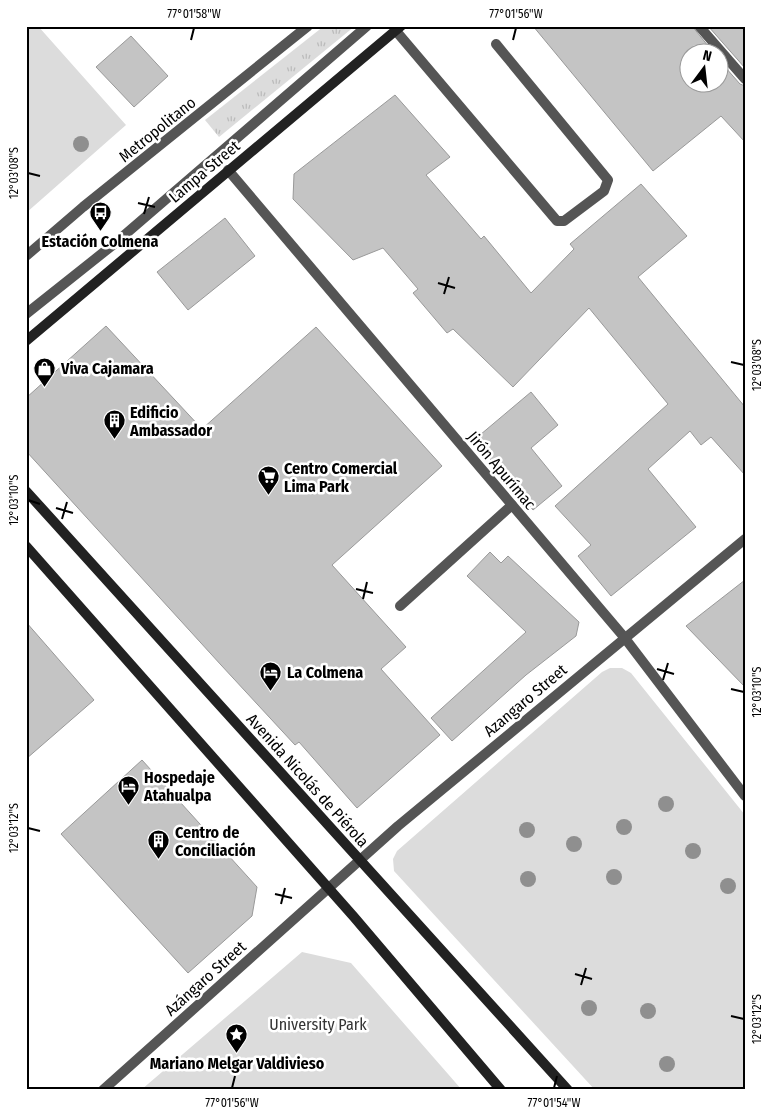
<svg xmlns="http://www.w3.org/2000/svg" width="771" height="1116" viewBox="0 0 771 1116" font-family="'Fira Sans Condensed',sans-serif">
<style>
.grass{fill:url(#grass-tufts)}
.park{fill:#dcdcdc}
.building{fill:#c4c4c4;stroke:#999}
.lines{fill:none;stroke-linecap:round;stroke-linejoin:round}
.lane{stroke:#555;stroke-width:10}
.street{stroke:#555;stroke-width:10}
.secondary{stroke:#222;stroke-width:10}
.tree{fill:#8f8f8f}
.ticks{fill:none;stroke:#000;stroke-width:2}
.labels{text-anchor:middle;stroke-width:5;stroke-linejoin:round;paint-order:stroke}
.street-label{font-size:16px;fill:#000;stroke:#fff}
.poi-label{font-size:16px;font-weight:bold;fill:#000;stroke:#fff;text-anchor:start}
.park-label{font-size:16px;fill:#333;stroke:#fff}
.neatline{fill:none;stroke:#000;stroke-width:2}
.ticks-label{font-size:12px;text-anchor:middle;fill:#000}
</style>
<defs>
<pattern id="grass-tufts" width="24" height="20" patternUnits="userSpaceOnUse" patternTransform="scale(1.25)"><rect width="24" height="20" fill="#dcdcdc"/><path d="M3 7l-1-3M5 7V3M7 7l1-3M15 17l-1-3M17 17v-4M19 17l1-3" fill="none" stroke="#bbb"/></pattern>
</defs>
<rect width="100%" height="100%" fill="#fff"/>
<path class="grass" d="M324 26H355L219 137 205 120Z"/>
<path class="park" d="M26 26H38L126 125 26 213Z
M610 668H622L631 673 745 815V1090H595L394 871 393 859 397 851 602 672Z
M302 952 351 963 462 1090H141Z"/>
<path class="building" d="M533 26H692L713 52H688V82H718V59L740 84 745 86V142L721 116 653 171Z
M708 26H745V68Z
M131 36 168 76 134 107 96 67Z
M395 95 450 157 426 175 481 239 484 236 531 293 574 249 570 244 641 184 687 236 638 277 745 407V475L711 437 701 445 690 431 648 469 696 527 611 596 578 556 591 545 555 506 668 404 589 308 513 387 453 329 447 333 413 293 418 289 383 248 353 260 293 199 294 174Z
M225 218 255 256 188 310 157 272Z
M106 326 202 429 316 327 442 466 332 565 406 647 381 669 440 735 357 808 299 742 295 745 221 665 26 451V398Z
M531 392 558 425 531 448 562 486 533 510 474 440Z
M490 552 501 563 508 556 579 622 576 636 526 675 452 741 431 718 526 632 467 576Z
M745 580V687L686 626Z
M26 622 94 700 26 759Z
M142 760 257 887 252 916 188 973 61 834Z"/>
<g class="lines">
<path class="lane" d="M699 26 745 79
M396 31 557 221H564L604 191 608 180 496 44
M26 256 83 207 308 26
M26 314 114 244 367 26
M400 606 512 505"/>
<path class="street" d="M228 170 624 637 745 796
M103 1090 398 826 745 539"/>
<path class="secondary" d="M26 341 401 26
M26 491 568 1090
M26 546 354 917 501 1090"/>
</g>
<g class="tree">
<circle cx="81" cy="144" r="8"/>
<circle cx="666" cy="804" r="8"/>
<circle cx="624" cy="827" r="8"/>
<circle cx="527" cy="830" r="8"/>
<circle cx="574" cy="844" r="8"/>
<circle cx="693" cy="851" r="8"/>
<circle cx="614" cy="877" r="8"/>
<circle cx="528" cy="879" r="8"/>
<circle cx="728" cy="886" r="8"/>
<circle cx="589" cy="1008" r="8"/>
<circle cx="648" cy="1011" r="8"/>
<circle cx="667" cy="1064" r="8"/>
</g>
<path class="ticks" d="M191 40 194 28M513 40 516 28M28 173 40 176M138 203 155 207M144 214 149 197M438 283 455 288M444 294 449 277M731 362 744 365M28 500 40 504M56 508 73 513M62 519 67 502M356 589 373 593M363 599 367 582M657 669 674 674M663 680 668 663M731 689 744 692M28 828 40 831M275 894 292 898M281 904 285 888M575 974 592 979M581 985 586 968M731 1016 744 1019M232 1088 235 1076M554 1088 557 1076"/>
<defs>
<symbol id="bus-pin" viewBox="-11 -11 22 30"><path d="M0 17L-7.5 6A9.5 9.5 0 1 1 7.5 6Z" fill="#000" stroke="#fff"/><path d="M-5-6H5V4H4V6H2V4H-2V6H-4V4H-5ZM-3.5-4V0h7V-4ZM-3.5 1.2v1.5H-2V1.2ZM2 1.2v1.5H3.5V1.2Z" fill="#fff"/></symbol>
<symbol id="shop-pin" viewBox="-11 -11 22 30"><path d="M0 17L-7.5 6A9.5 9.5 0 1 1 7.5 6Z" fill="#000" stroke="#fff"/><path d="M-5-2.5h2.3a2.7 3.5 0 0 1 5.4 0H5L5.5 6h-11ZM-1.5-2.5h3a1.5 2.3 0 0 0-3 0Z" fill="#fff"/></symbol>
<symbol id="building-pin" viewBox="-11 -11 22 30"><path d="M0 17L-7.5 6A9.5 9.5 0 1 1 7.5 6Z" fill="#000" stroke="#fff"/><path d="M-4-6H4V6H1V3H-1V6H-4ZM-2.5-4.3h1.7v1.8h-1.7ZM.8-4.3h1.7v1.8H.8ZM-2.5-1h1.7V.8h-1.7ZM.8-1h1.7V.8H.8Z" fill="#fff"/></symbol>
<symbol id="supermarket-pin" viewBox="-11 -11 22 30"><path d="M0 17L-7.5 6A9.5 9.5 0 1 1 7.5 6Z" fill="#000" stroke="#fff"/><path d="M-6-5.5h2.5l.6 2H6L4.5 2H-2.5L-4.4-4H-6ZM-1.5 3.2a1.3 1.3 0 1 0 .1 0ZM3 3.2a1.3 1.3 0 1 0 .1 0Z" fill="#fff"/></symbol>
<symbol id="hotel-pin" viewBox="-11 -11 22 30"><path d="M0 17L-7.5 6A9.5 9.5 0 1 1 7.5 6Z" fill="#000" stroke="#fff"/><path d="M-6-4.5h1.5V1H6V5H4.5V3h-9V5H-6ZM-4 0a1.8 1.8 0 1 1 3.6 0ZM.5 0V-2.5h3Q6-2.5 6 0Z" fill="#fff"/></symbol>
<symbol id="sight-pin" viewBox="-11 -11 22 30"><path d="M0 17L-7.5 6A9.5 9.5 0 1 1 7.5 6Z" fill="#000" stroke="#fff"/><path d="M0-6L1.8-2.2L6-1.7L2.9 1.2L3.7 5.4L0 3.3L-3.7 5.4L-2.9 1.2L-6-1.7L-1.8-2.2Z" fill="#fff"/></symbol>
</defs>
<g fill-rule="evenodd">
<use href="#bus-pin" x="88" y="200" width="25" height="34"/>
<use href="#shop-pin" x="32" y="356" width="25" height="34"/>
<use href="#building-pin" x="102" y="408" width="25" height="34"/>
<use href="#supermarket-pin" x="256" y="464" width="25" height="34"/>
<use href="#hotel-pin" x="258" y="660" width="25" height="34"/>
<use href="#hotel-pin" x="116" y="774" width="25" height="34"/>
<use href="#building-pin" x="146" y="828" width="25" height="34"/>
<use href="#sight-pin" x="224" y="1022" width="25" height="34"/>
</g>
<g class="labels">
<g class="street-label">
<text transform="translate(157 129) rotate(-39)" y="6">Metropolitano</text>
<text transform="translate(204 171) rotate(-40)" y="6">Lampa Street</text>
<text transform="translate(502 470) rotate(50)" y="6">Jirón Apurímac</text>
<text transform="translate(525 700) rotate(-40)" y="6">Azangaro Street</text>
<text transform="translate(308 780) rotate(48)" y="6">Avenida Nicolás de Piérola</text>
<text transform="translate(205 978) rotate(-42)" y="6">Azángaro Street</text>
</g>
<g class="poi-label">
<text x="100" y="247" text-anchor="middle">Estación Colmena</text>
<text x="61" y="374">Viva Cajamara</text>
<text x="130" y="418">Edificio<tspan x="130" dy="18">Ambassador</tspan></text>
<text x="284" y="474">Centro Comercial<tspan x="284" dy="18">Lima Park</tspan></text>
<text x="287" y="678">La Colmena</text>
<text x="144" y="783">Hospedaje<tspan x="144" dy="18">Atahualpa</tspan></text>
<text x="175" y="838">Centro de<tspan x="175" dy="18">Conciliación</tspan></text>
<text x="237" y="1069" text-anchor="middle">Mariano Melgar Valdivieso</text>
</g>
<g class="park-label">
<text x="318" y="1030">University Park</text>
</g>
</g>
<rect width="771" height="1116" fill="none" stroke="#ffffff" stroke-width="55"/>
<g transform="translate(704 68) rotate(15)"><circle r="24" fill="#ffffff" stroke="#999999"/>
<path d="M0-4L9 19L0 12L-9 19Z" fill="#000000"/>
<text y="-8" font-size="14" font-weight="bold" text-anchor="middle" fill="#000000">N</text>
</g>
<rect x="28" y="28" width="716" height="1060" class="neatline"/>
<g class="ticks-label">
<text x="194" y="18">77°01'58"W</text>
<text x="516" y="18">77°01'56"W</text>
<text transform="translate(14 173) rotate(-90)" y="4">12°03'08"S</text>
<text transform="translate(757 365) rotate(-90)" y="4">12°03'08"S</text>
<text transform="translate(14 500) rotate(-90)" y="4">12°03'10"S</text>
<text transform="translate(757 692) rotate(-90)" y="4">12°03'10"S</text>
<text transform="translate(14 828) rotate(-90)" y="4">12°03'12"S</text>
<text transform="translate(757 1019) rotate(-90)" y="4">12°03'12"S</text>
<text x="232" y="1107">77°01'56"W</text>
<text x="554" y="1107">77°01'54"W</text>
</g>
</svg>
